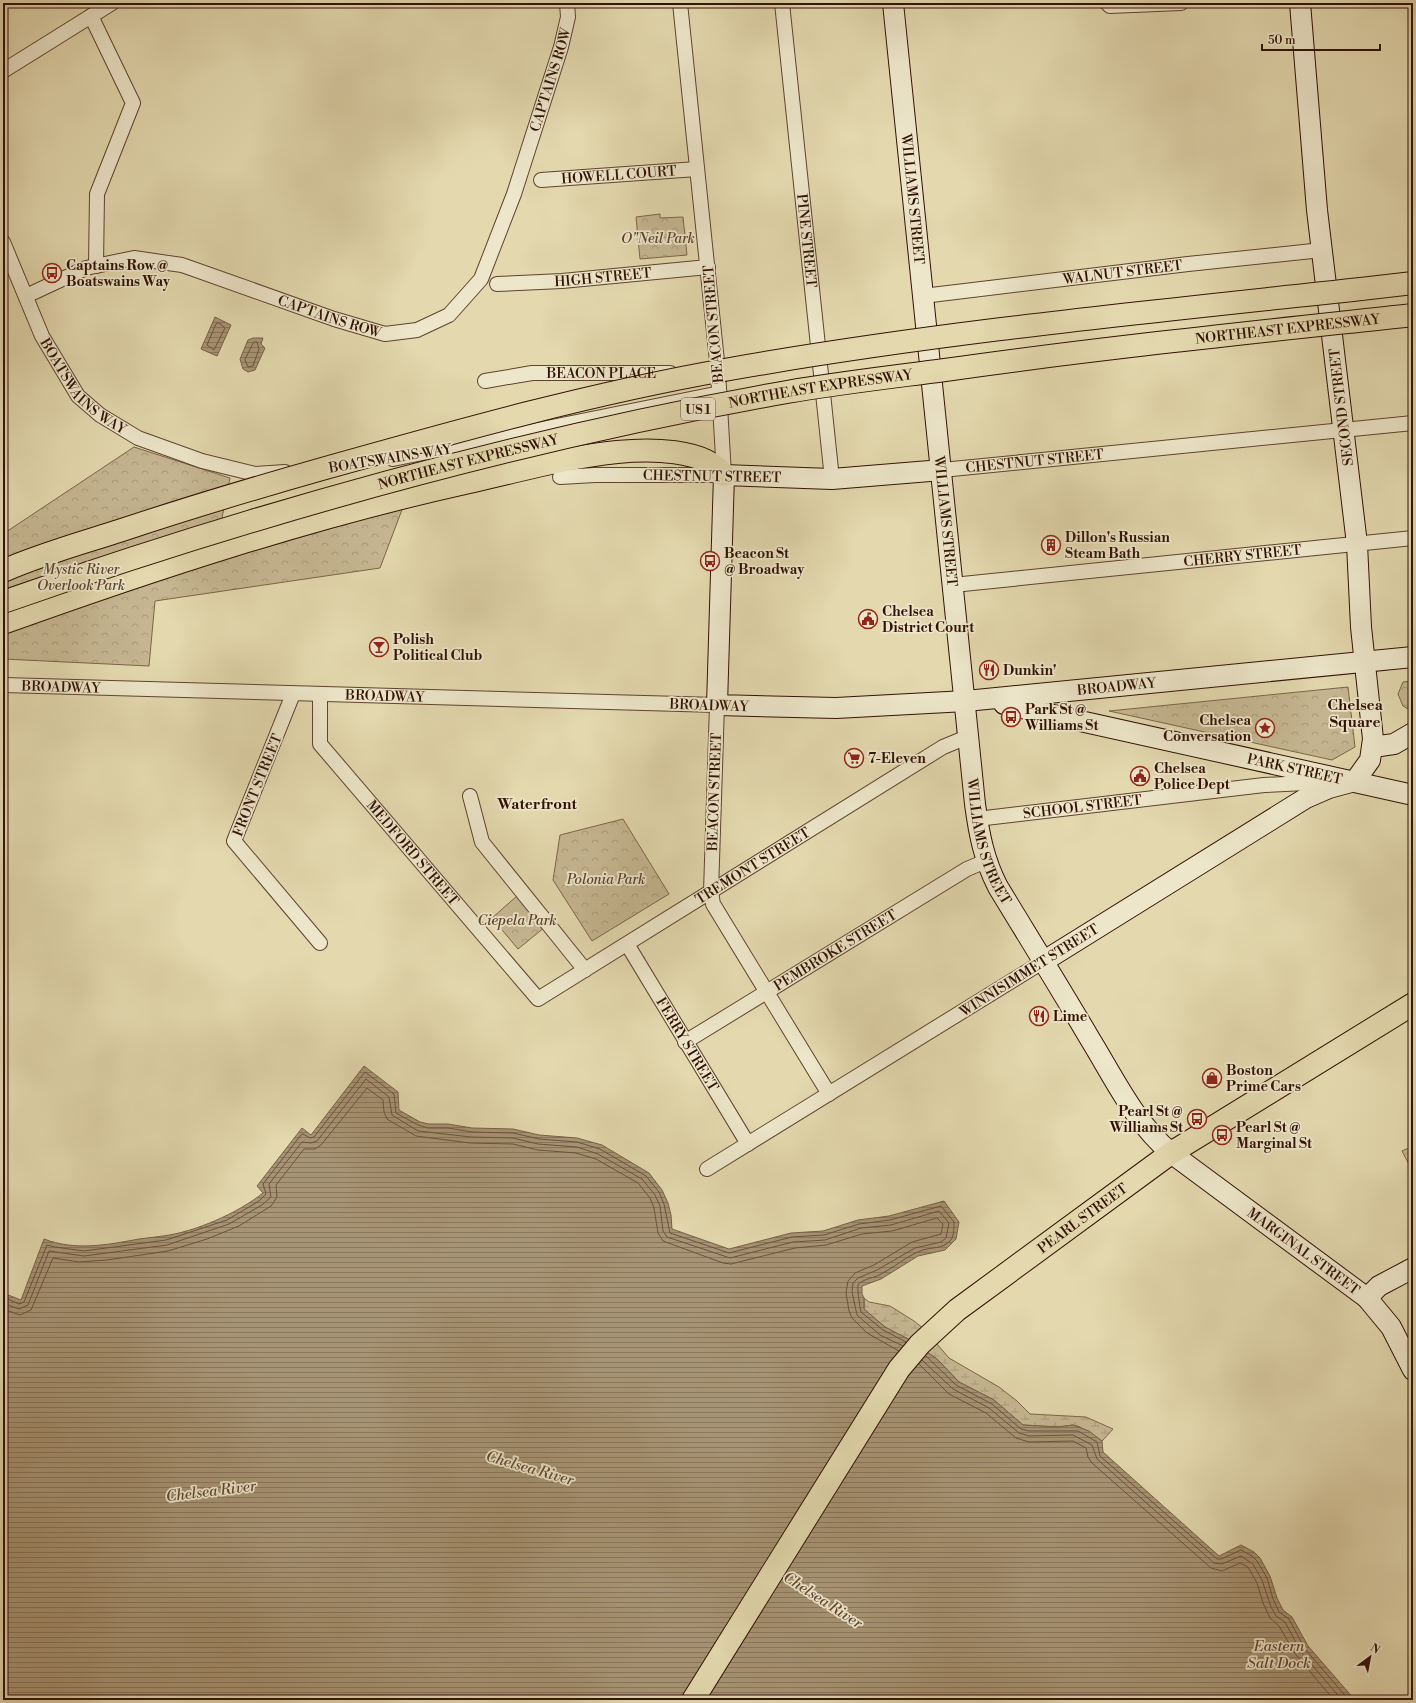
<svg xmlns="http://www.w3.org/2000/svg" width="1416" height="1703" viewBox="0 0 1416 1703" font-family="'Libre Bodoni',serif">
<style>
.forest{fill:url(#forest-crowns);stroke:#7c644a}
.wetland{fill:url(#wetland-marsh);stroke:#7c644a}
.garden{fill:url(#garden-furrows);stroke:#7c644a}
.water{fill:url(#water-rules);stroke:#786047}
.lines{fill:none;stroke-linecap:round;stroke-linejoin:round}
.shore{stroke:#6c523c;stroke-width:1}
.street-casing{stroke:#5e432e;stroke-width:16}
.secondary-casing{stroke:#321104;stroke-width:22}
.primary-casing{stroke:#321104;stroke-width:24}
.highway-casing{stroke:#321104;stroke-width:24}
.street{stroke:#ede6ca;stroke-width:14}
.secondary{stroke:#ede6ca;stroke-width:20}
.primary{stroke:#e3d8ae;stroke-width:22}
.highway{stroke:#e3d8ae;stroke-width:22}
.highway-bridge-casing{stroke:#321104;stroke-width:24;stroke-linecap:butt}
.highway-bridge{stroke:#e3d8ae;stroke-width:22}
.labels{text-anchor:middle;stroke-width:3.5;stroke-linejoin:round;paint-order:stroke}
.shield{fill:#ede6ca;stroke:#6a513f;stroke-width:1}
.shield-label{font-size:13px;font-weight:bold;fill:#321104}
.street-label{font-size:14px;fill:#321104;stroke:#ede6ca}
.park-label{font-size:14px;font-style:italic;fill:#5e432e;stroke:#ede6ca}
.poi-label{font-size:14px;font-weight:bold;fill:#321104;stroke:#ede6ca;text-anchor:start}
.neighbourhood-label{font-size:15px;font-weight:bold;fill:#321104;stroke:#ede6ca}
.water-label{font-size:15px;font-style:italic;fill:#614531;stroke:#ede6ca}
</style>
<defs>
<pattern id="forest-crowns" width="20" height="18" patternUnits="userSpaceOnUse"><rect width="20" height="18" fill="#c5b691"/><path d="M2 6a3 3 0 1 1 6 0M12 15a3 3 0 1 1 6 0" fill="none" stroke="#aa9b7b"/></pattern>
<pattern id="wetland-marsh" width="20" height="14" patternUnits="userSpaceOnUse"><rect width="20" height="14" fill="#c5b691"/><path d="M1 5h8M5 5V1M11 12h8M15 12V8" fill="none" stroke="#aa9b7b"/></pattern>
<pattern id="garden-furrows" width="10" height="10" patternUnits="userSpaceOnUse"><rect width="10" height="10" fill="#c5b691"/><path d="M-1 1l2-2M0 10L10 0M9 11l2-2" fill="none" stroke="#aa9b7b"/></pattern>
<pattern id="water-rules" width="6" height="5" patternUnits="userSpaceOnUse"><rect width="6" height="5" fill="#a79474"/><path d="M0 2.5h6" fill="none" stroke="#89775d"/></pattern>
</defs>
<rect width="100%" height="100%" fill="#e3d8ae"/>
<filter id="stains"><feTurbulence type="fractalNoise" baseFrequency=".005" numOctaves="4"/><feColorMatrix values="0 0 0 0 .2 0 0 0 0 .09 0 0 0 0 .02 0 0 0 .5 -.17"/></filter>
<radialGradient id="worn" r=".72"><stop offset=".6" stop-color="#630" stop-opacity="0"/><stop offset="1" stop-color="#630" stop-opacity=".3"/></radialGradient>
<path class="forest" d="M660 214V218L683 217 687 255 640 259 636 217Z
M134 447 230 478 213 563 403 507 380 568 155 601 149 666 3 659V534Z
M1413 681V712L1403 706 1398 694 1403 682Z
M1348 687 1355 747 1332 760 1109 711Z
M623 819 669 894 592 941 553 880 560 835Z
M518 895 545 927 518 949 492 918Z"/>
<path class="wetland" d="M864 1298 869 1302 890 1306 914 1321 924 1329 949 1358 999 1387 1017 1401 1030 1414 1086 1417 1113 1429 1102 1441 1080 1427 1073 1425 1058 1427 1023 1425 994 1400 959 1382 937 1359 910 1340 885 1327 864 1309Z"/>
<path class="garden" d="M1413 1146V1172L1402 1151Z"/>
<path class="water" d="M215 317 231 325 217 356 201 349Z
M253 338H263L261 344 265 348 255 370 248 372 243 369 240 359 248 340Z
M364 1066 398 1092 399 1110 420 1122 429 1124H448L472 1128 513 1129 539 1135 577 1138 602 1145 649 1173 662 1190 668 1203 671 1215 672 1229 729 1249 791 1233 823 1231 858 1220 889 1216 944 1201 959 1222 956 1239 945 1250 918 1256 881 1279 862 1286V1294L864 1298V1309L885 1327 910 1340 937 1359 959 1382 994 1400 1023 1425 1058 1427 1073 1425 1089 1431 1102 1441 1103 1452 1219 1556 1241 1545 1254 1552 1260 1558 1270 1576 1277 1598 1283 1610 1292 1617 1308 1646 1355 1700H3V1293L21 1300 44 1239C75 1251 107 1245 139 1239 147 1238 155 1237 163 1236 195 1232 238 1213 263 1193L257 1186 302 1128 311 1135Z"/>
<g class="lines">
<path class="shore" d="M219 323 225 328 214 350 207 345 216 324Z
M254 342H257L259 349 253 366 248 367 245 360Z
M3 1297 19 1304 24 1302 47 1245 55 1247 84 1251 166 1240 227 1220 259 1201 266 1194 263 1184 301 1135 303 1134 310 1138 314 1137 365 1072 394 1094 396 1113 418 1125 428 1128H448L472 1132 513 1133 539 1139 577 1142 600 1149 646 1176 659 1192 664 1204 670 1233 729 1253 792 1237 824 1235 859 1224 890 1220 941 1206 954 1222C954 1229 954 1238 949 1242 941 1249 932 1247 923 1250 907 1255 893 1269 877 1276 872 1278 861 1280 858 1285 857 1287 860 1309 861 1312L883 1330 906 1342
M3 1303 19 1309 28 1305 49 1251 84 1256 167 1245 229 1224 262 1205 271 1197 269 1184 302 1142 311 1143 317 1141 366 1079 389 1097 392 1115 418 1131 471 1137 513 1138 538 1144 577 1147 598 1154 642 1179 655 1195 660 1206 663 1231 667 1237 730 1258 793 1242 825 1240 861 1228 891 1225 939 1211 949 1223 946 1238 941 1242 915 1248 877 1270 858 1278 853 1283 852 1292 857 1315 880 1335 903 1346
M3 1309 20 1315 31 1310 53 1258 79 1262 107 1260 168 1251 207 1239 239 1226 271 1206 277 1197 276 1185 304 1149H315L321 1145 367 1088 383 1100 384 1112 387 1119 416 1136 470 1143 513 1144 538 1150 576 1153 596 1159 638 1183 650 1198 654 1208 658 1233 663 1241 723 1263 731 1264 795 1248 826 1245 862 1234 892 1231 937 1218 943 1224 941 1234 912 1242 874 1265 855 1273 848 1281 846 1293 849 1311 852 1318 867 1333 899 1351
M926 1356 956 1385 992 1404 1021 1429 1029 1431H1078L1097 1442 1100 1456 1217 1559H1221L1241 1550 1252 1556 1257 1561 1267 1578 1273 1599 1279 1612 1289 1619 1305 1649 1349 1700
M922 1360 953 1389 989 1408 1019 1433 1029 1436 1073 1435 1092 1445 1097 1459 1214 1563 1222 1564 1241 1556 1253 1564 1262 1580 1271 1607 1276 1616 1285 1622 1301 1652 1342 1700
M919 1364 949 1394 986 1413 1016 1438 1029 1442 1073 1441 1086 1448 1088 1457 1092 1463 1211 1568 1222 1571 1240 1563 1248 1567 1257 1583 1263 1603 1270 1618 1279 1626 1296 1655 1334 1700"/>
<defs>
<g id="street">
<path id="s1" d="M782 3 832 479"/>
<path d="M1107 3 1110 6 1181 3"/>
<path d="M91 16 133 103 97 194 96 266"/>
<path d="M3 71 112 3"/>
<path id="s2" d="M541 180 697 169"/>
<path id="s3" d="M3 242 42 336 78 396 100 415 138 438 202 461 255 474 285 472"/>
<path id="s4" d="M497 284 562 281 708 267"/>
<path id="s5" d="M26 296 86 268 134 258 182 265 334 319 385 334 417 330 449 315 481 279 514 194 561 47 568 17 567 3"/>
<path id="s6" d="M923 296 1188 264 1322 250"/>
<path id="s7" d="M485 381 532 373H670"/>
<path d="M393 459 720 393"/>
<path id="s8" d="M942 470 1413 423"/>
<path d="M560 477 595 475H724L718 371 680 3"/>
<path id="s9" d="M953 585 1413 538"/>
<path id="s10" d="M3 685 717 705 711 892 713 904 829 1094"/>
<path d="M293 694 234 841 320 943"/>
<path id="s11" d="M320 695V744L538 999 943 747 960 740 969 739"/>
<path d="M470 796 482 842 585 970"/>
<path id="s12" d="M977 819 1264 785 1327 782"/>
<path id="s13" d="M627 944 748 1144"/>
<path id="s14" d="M685 1042 967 869 986 861"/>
<path d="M707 1169 1044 961"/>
</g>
<g id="secondary">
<path id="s15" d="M893 3 975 804C979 834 984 860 998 887 1029 938 1060 988 1090 1039 1114 1078 1135 1123 1171 1153L1367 1298 1391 1327 1413 1370"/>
<path id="s16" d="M942 470 832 479 724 475 717 705 836 708 966 701 1413 657"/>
<path id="s17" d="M1004 704 1413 795"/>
<path d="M1373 747 1394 744 1413 733"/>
<path d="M1044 961 1306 798 1329 788 1355 781 1370 760 1373 739 1361 627 1357 544 1317 210 1300 3"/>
<path d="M1367 1298 1379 1286 1413 1268"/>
</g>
<g id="primary">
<path id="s18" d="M693 1700 899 1369 920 1344 957 1310 1171 1153 1413 1004"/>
</g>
<path id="highway" d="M1361 289 1413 283
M3 623C156 568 311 517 469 482 518 471 567 457 617 452 648 449 704 448 724 475"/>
</defs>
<use href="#street" class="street-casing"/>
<use href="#secondary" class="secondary-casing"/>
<use href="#primary" class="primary-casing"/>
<use href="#highway" class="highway-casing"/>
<use href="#street" class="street"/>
<use href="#secondary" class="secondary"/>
<use href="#primary" class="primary"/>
<use href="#highway" class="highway"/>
<defs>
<g id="highway-bridge">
<path d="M3 571C41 554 82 543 122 530 188 508 255 488 322 469 457 431 592 393 730 369 939 332 1150 312 1361 289"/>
<path id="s19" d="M3 602C258 513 520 439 787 392 839 383 892 377 945 370 1100 348 1257 332 1413 315"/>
</g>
</defs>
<use href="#highway-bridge" class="highway-bridge-casing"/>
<use href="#highway-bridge" class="highway-bridge"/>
</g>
<defs>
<symbol id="bus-ring" viewBox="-11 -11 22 22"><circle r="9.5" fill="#ede6ca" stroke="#8f2418" stroke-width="1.5"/><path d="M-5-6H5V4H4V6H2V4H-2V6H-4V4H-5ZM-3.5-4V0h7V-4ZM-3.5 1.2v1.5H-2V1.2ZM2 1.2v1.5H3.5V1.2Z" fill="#8f2418"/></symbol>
<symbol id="building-ring" viewBox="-11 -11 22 22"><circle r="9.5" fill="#ede6ca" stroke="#8f2418" stroke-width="1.5"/><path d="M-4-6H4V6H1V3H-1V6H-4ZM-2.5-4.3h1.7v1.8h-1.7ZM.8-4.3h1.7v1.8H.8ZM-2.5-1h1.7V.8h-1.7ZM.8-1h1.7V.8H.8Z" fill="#8f2418"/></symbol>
<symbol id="civic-ring" viewBox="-11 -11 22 22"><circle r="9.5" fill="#ede6ca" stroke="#8f2418" stroke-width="1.5"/><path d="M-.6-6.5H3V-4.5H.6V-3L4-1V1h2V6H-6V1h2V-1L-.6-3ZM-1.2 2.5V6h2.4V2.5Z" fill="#8f2418"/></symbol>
<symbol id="bar-ring" viewBox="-11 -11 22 22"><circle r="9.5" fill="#ede6ca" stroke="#8f2418" stroke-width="1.5"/><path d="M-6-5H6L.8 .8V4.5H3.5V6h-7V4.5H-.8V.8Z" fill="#8f2418"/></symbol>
<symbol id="restaurant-ring" viewBox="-11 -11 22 22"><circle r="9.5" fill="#ede6ca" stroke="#8f2418" stroke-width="1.5"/><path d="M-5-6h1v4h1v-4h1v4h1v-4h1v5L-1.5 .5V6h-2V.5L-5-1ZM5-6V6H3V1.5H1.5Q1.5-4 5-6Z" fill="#8f2418"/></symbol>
<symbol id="sight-ring" viewBox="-11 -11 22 22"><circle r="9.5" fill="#ede6ca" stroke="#8f2418" stroke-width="1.5"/><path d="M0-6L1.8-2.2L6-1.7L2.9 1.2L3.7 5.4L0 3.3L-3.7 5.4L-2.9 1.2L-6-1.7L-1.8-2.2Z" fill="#8f2418"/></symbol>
<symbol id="supermarket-ring" viewBox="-11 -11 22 22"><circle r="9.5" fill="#ede6ca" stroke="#8f2418" stroke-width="1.5"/><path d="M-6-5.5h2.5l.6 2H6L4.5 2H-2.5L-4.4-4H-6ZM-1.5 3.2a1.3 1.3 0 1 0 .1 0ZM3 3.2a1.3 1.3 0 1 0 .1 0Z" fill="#8f2418"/></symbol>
<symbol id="shop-ring" viewBox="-11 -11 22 22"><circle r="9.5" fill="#ede6ca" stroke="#8f2418" stroke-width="1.5"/><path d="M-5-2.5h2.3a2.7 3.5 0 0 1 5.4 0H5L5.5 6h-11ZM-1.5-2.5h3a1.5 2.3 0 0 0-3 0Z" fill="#8f2418"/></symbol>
</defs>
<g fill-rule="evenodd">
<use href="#bus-ring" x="41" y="262" width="22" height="22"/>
<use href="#building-ring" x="1040" y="534" width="22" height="22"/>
<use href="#bus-ring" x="699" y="550" width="22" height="22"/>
<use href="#civic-ring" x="857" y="608" width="22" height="22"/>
<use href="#bar-ring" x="368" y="636" width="22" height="22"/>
<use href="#restaurant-ring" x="978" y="659" width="22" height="22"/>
<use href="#bus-ring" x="1000" y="706" width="22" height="22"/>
<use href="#sight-ring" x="1254" y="717" width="22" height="22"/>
<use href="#supermarket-ring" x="843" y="747" width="22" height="22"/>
<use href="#civic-ring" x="1129" y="765" width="22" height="22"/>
<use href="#restaurant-ring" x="1028" y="1005" width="22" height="22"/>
<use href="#shop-ring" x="1201" y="1067" width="22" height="22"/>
<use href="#bus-ring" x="1186" y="1108" width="22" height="22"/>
<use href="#bus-ring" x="1211" y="1124" width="22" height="22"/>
</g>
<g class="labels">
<rect class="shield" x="681" y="398" width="34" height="22" rx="3"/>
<g class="shield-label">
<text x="698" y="414">US 1</text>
</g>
<g class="street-label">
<text dy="5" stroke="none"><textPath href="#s5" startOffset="705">CAPTAINS ROW</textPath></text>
<text dy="5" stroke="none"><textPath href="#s2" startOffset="78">HOWELL COURT</textPath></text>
<text dy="5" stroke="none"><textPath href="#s15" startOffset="197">WILLIAMS STREET</textPath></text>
<text dy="5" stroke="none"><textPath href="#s1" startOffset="239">PINE STREET</textPath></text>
<text dy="5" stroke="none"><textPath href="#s6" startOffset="201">WALNUT STREET</textPath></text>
<text dy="5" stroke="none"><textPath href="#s4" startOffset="106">HIGH STREET</textPath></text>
<text dy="5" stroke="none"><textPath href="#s5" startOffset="320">CAPTAINS ROW</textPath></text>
<text transform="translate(713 324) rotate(-95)" y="5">BEACON STREET</text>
<text dy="5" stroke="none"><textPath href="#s19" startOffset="1317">NORTHEAST EXPRESSWAY</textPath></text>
<text dy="5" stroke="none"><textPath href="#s7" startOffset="117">BEACON PLACE</textPath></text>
<text dy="5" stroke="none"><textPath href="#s3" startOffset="168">BOATSWAINS WAY</textPath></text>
<text dy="5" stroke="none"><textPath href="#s19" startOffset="846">NORTHEAST EXPRESSWAY</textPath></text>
<text transform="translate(1341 407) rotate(-97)" y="5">SECOND STREET</text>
<text transform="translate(390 458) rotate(-9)" y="5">BOATSWAINS WAY</text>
<text dy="5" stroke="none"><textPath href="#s8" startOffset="93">CHESTNUT STREET</textPath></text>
<text dy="5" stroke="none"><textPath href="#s19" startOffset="486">NORTHEAST EXPRESSWAY</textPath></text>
<text transform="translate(712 476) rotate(1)" y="5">CHESTNUT STREET</text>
<text dy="5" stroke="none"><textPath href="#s15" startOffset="521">WILLIAMS STREET</textPath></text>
<text dy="5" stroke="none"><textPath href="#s9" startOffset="291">CHERRY STREET</textPath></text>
<text dy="5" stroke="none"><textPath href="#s10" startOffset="58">BROADWAY</textPath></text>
<text dy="5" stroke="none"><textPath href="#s16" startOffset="849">BROADWAY</textPath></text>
<text dy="5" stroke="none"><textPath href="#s10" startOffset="382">BROADWAY</textPath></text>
<text transform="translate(709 705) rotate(2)" y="5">BROADWAY</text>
<text dy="5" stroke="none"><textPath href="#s17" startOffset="298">PARK STREET</textPath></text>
<text transform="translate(257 785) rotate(-68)" y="5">FRONT STREET</text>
<text transform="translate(714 792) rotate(-88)" y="5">BEACON STREET</text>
<text dy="5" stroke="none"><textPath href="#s12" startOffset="106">SCHOOL STREET</textPath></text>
<text dy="5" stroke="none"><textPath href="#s15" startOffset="845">WILLIAMS STREET</textPath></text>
<text dy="5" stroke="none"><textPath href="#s11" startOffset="192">MEDFORD STREET</textPath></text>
<text dy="5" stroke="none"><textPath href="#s11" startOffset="637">TREMONT STREET</textPath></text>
<text dy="5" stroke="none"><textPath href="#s14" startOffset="176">PEMBROKE STREET</textPath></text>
<text transform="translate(1029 970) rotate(-32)" y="5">WINNISIMMET STREET</text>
<text dy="5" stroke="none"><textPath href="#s13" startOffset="117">FERRY STREET</textPath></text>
<text dy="5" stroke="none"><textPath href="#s18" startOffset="628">PEARL STREET</textPath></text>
<text dy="5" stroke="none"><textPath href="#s15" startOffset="1375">MARGINAL STREET</textPath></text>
</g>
<g class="park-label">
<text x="658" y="243">O"Neil Park</text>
<text x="81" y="574">Mystic River<tspan x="81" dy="16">Overlook Park</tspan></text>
<text x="606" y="884">Polonia Park</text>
<text x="517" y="925">Ciepela Park</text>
</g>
<g class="poi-label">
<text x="66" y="270">Captains Row @<tspan x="66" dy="16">Boatswains Way</tspan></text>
<text x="1065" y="542">Dillon's Russian<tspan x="1065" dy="16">Steam Bath</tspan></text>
<text x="724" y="558">Beacon St<tspan x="724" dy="16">@ Broadway</tspan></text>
<text x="882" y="616">Chelsea<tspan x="882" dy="16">District Court</tspan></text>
<text x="393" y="644">Polish<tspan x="393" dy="16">Political Club</tspan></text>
<text x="1003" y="675">Dunkin'</text>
<text x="1025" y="714">Park St @<tspan x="1025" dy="16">Williams St</tspan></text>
<text x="1251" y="725" text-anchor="end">Chelsea<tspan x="1251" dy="16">Conversation</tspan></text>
<text x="868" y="763">7-Eleven</text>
<text x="1154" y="773">Chelsea<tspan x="1154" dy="16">Police Dept</tspan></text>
<text x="1053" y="1021">Lime</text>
<text x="1226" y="1075">Boston<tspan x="1226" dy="16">Prime Cars</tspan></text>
<text x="1183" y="1116" text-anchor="end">Pearl St @<tspan x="1183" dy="16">Williams St</tspan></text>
<text x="1236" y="1132">Pearl St @<tspan x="1236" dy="16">Marginal St</tspan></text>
</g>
<g class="neighbourhood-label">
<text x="1355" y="710">Chelsea<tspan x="1355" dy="17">Square</tspan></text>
<text x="537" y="809">Waterfront</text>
</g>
<g class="water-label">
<text transform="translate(530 1468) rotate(16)" y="5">Chelsea River</text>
<text transform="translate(211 1491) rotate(-7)" y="5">Chelsea River</text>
<text transform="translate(823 1600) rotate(33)" y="5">Chelsea River</text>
<text x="1279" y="1651">Eastern<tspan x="1279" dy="17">Salt Dock</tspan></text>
</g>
</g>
<rect width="1416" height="1703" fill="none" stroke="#e3d8ae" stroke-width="16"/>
<rect x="4" y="4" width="1408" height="1695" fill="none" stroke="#321104" stroke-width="2"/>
<rect x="8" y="8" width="1400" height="1687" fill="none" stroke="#321104"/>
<g transform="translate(1370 1657) rotate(32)" stroke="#ede6ca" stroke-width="3" paint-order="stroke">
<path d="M0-3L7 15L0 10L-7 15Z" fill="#321104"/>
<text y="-6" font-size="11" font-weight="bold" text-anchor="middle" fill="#321104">N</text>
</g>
<path d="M1262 44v6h118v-6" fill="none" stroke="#321104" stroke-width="2"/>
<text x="1268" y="44" font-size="12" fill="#321104" stroke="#ede6ca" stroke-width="3" paint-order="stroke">50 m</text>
<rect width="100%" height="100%" filter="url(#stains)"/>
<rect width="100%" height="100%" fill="url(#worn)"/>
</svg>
